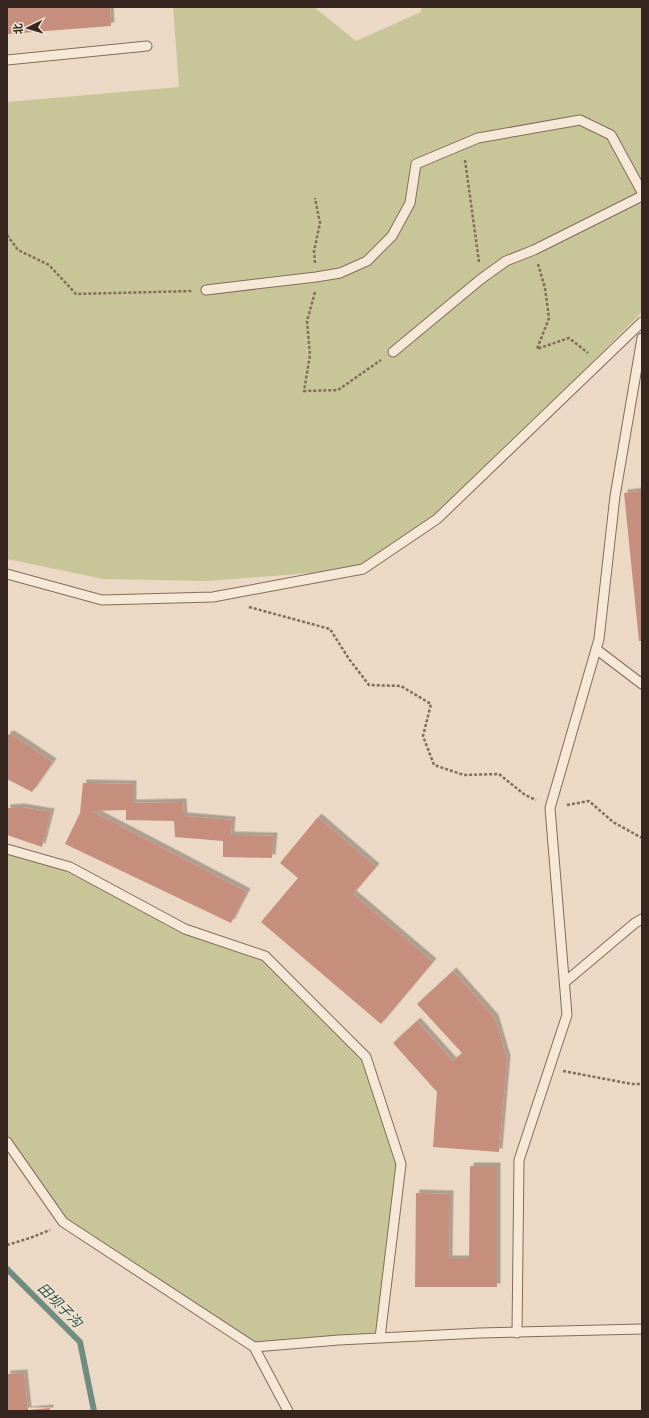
<svg xmlns="http://www.w3.org/2000/svg" width="649" height="1418" viewBox="0 0 649 1418" font-family="Spectral,'Noto Sans SC',serif">
<style>
.green{fill:#c8c699}
.lines{fill:none;stroke-linecap:round;stroke-linejoin:round}
.stream{stroke:#6e8c7f;stroke-width:6}
.building{fill:#c68f7d;filter:url(#shadow)}
.service-casing{stroke:#846b5c;stroke-width:11}
.path{stroke:#846b5c;stroke-width:2.5;stroke-dasharray:3 2;stroke-linecap:butt}
.service{stroke:#f6e8d7;stroke-width:9}
.labels{text-anchor:middle;stroke-width:3;stroke-linejoin:round;paint-order:stroke}
.water-label{font-size:14px;font-style:italic;fill:#2f544c;stroke:#f3e4d4}
</style>
<defs>
<filter id="shadow"><feDropShadow dx="3.5" dy="-3.5" stdDeviation="0" flood-color="#0004"/></filter>
</defs>
<rect width="100%" height="100%" fill="#ebd9c5"/>
<path class="green" d="M173 7H314L356 41 421 12V7H642V312L447 509 363 569 208 581 103 579 7 559V102L179 87Z
M7 849 70 867 185 929 265 956 366 1057 401 1164 380 1338 254 1347 63 1222 7 1142Z"/>
<g class="lines">
<path class="stream" d="M7 1269 80 1342 94 1411"/>
</g>
<path class="building" d="M7 7H110L111 26 7 34Z
M642 491V641H639L624 493Z
M11 734 53 762 32 792 7 779V735Z
M83 783 133 784V803L183 802 184 816 232 820 231 835 274 836 272 858 223 857V841L175 837 174 821 126 820V810L92 811 247 892 231 923 65 844 80 813Z
M21 807 51 812 42 847 7 835V808Z
M318 817 376 867 353 894 433 962 381 1024 261 922 298 878 280 863Z
M453 971 495 1018 507 1059 499 1152 433 1147 437 1092 393 1043 417 1021 453 1061 462 1053 417 1004Z
M470 1166H497V1287H415L416 1193 450 1194 449 1259H469Z
M24 1373 28 1410 50 1408V1411H7V1374Z"/>
<g class="lines">
<defs>
<path id="service" d="M7 60 147 46
M206 290 316 277 340 273 367 261 392 236 410 203 416 164 478 138 580 120 611 135 642 192
M393 352 481 279 506 261 534 250 642 196
M7 574 102 600 213 597 363 569 437 519 642 322
M596 649 642 684
M7 849 70 867 185 929 265 956 366 1057 401 1164 380 1338
M565 982 635 923 642 919
M7 1142 63 1222 254 1347 288 1411
M517 1333 519 1160 567 1015 550 808 599 639 615 496 642 338
M254 1347 339 1340 480 1333 642 1329"/>
</defs>
<use href="#service" class="service-casing"/>
<path class="path" d="M465 160 479 262
M7 235 18 250 49 265 76 294 192 291
M315 263 314 251 320 223 315 198
M538 264 545 288 549 318 537 349 569 338 588 353
M315 292 307 321 310 355 304 391 338 390 381 360
M249 607 330 629 349 659 369 685 401 686 431 704 423 736 434 765 464 775 499 774 525 795 536 800
M567 805 589 801 613 822 642 838
M563 1071 632 1084H642
M7 1245 30 1238 50 1230"/>
<use href="#service" class="service"/>
</g>
<g class="labels">
<g class="water-label">
<text transform="translate(60 1305) rotate(45)" y="5">田坝子沟</text>
</g>
</g>
<rect width="649" height="1418" fill="none" stroke="#36261f" stroke-width="16"/>
<g transform="translate(28 28) rotate(265)" stroke="#f3e4d4" stroke-width="3" paint-order="stroke">
<path d="M0-3L7 15L0 10L-7 15Z" fill="#36261f"/>
<text y="-6" font-size="11" font-weight="bold" text-anchor="middle" fill="#36261f">北</text>
</g>
</svg>
